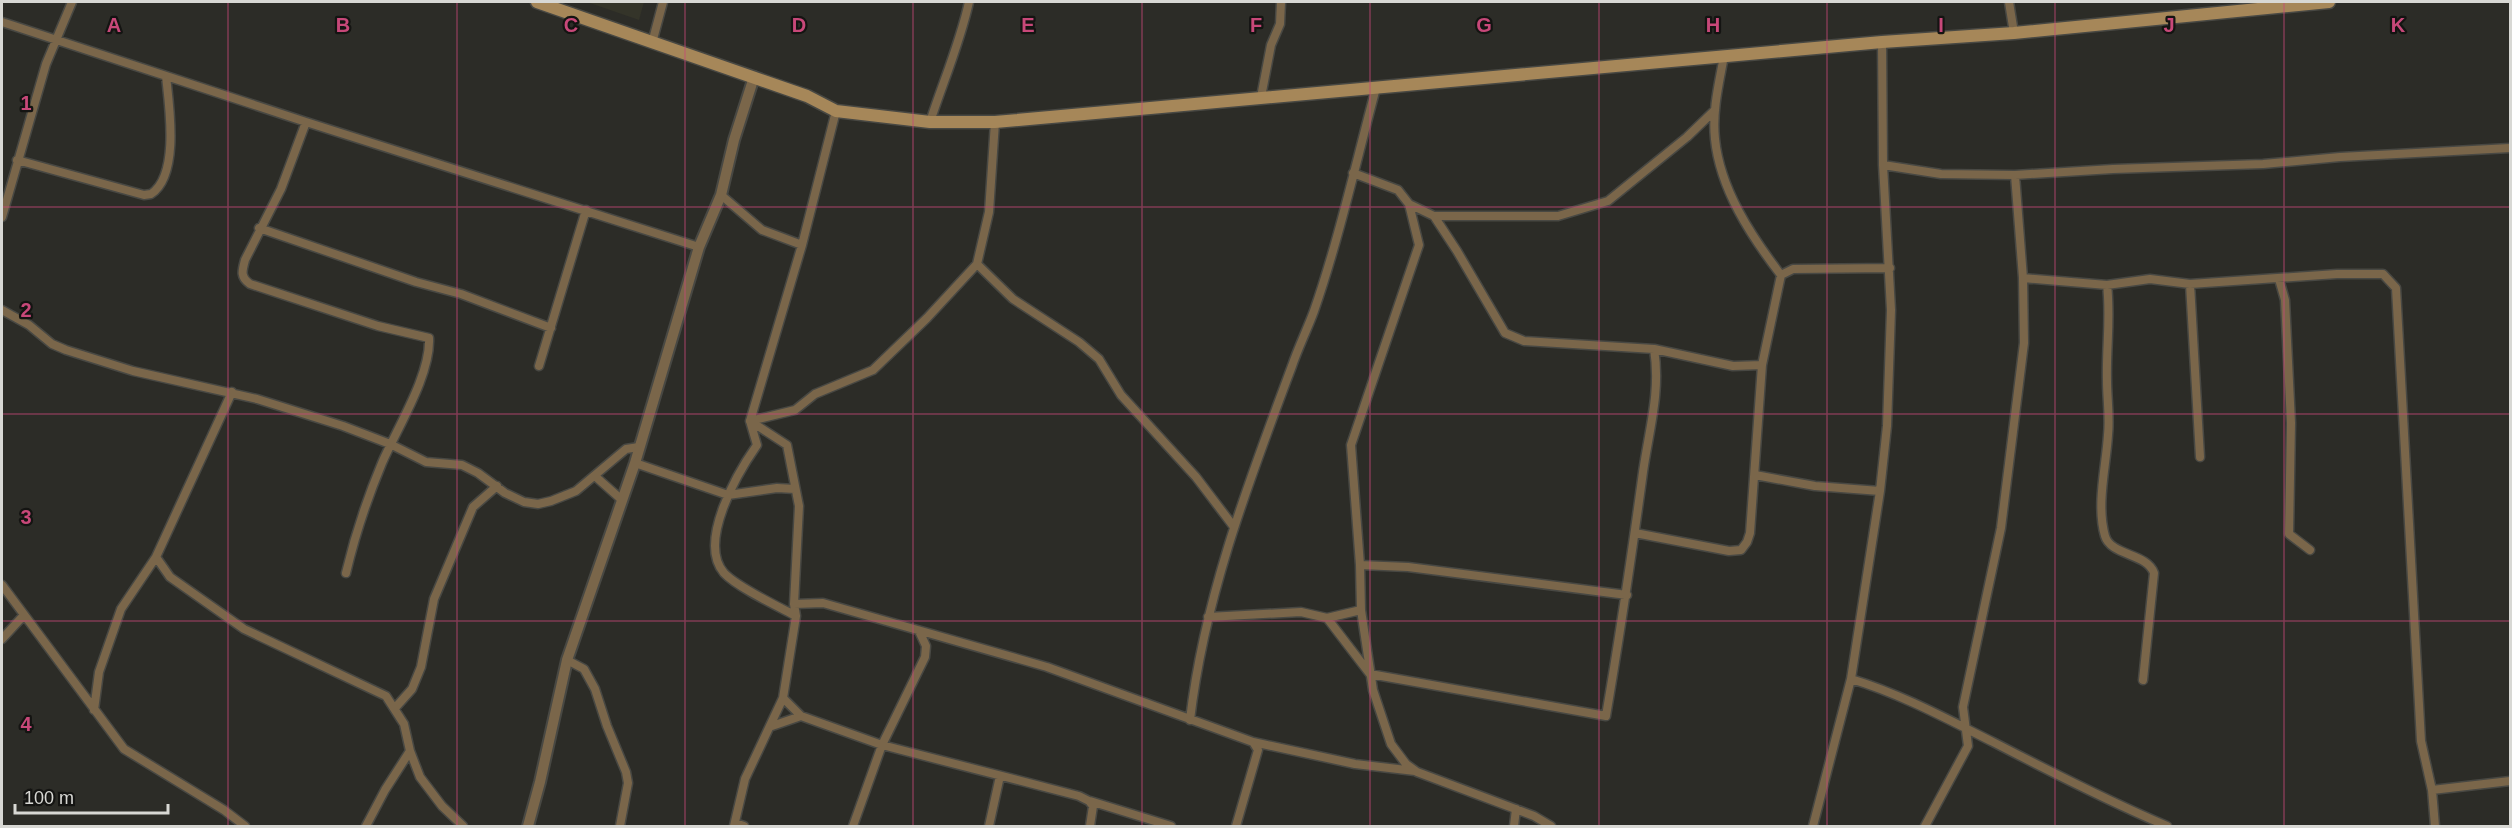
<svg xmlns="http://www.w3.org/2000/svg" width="2512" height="828" viewBox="0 0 2512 828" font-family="Helvetica,sans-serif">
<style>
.built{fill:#343429}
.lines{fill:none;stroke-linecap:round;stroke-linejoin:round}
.minor-casing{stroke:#484843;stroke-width:11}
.tertiary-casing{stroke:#484843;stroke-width:14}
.secondary-casing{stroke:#484843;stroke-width:15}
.minor{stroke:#7a664a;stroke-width:8}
.tertiary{stroke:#7a664a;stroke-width:10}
.secondary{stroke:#a68759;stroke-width:12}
.grid{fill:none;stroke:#c84879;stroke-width:1.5;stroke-opacity:0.55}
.grid-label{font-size:20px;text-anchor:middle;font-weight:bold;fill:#c84879;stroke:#141412;stroke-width:4.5;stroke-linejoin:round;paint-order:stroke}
</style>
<rect width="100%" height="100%" fill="#2c2c27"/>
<path class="built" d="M587 2H644L639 20Z"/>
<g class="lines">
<defs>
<path id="minor" d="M2009 2 2014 33
M2 22 306 122 699 247
M1882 42 1883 165 1891 310 1887 426 1880 491 1851 679C1901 694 1947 719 1993 742 2051 772 2108 801 2167 826
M652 43 663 2
M1724 56C1719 83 1712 111 1715 139 1720 189 1751 236 1781 275
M1261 97 1271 45 1280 24 1281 2
M306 122 281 189 245 260C242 271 240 277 250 284L378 326 429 338C431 375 397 428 382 463 367 499 355 535 346 573
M930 122C943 82 960 43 969 2
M17 160 144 195 151 194C180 175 169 105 166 76
M1883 165 1941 174 2015 175 2113 169 2263 164 2340 157 2510 148
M1353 173 1398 190 1409 204 1434 216 1457 251 1505 333 1524 341 1654 349 1733 366 1762 365
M721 195 762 230 802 245
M1409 204 1419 245 1351 445 1360 565 1361 610 1373 690 1391 744 1406 764 1417 772 1534 816 1551 826
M1434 216H1558L1608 201 1687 137 1715 110
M2 217 46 64 72 2
M259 228 416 282 461 294 551 328
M977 264 1013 299 1079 342 1099 359 1121 395 1196 477 1234 527
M2023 278 2107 285 2150 279 2190 284 2337 274H2383L2396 288 2421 741 2432 790 2435 826
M2279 279 2285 300 2291 423 2289 534 2310 550
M2190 284 2200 457
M2107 285C2111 317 2106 348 2107 381 2107 399 2110 417 2108 435 2106 467 2096 505 2105 536 2111 556 2147 553 2154 573L2143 680
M2 310 29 325 52 344 66 350 133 371 257 399 343 426 390 444 426 462 462 465 478 473 505 493 524 502 538 504 551 501 576 491 626 449 639 447
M539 366 586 210
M750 421 795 410 815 394 873 370 927 318 977 264 989 212 995 122
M635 463 728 495 777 488 795 489
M1755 475 1815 486 1880 491
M596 477 622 500
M1635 533 1729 551 1741 550 1747 542 1750 533 1762 365 1781 275 1793 269 1890 268
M156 557 170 577 244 629 386 696 404 724 410 751 420 777 442 806 463 826
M1360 565 1408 567 1627 595
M2 585 124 749 224 810 245 826
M794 604 823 603 1047 667 1253 742 1258 750 1236 826
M796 616C777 606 737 587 724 573 697 542 738 472 757 445L750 421 802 245 836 111
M1208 617 1301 612 1327 618 1361 610
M1327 618 1370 674 1606 716C1620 634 1632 553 1643 472 1649 430 1661 391 1654 349
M2 639 24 615
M567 660 584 669 595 689 607 726 626 772 628 783 620 826
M783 698 801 716
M395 708 412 689 421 667 434 599 473 507 497 486
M94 710 99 672 121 609 156 557 232 392
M1190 720C1204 598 1249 481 1292 366 1298 348 1307 330 1314 311 1339 239 1356 162 1376 88
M772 726 801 716 882 745 925 657 926 646 919 631
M1253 742 1355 764 1415 771
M2432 790 2510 781
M1090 801 1171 826
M735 823 744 826
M366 826 385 790 410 751
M734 826 745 779 783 698 796 616 794 604 799 506 787 445 750 421
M853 826 882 745 1079 796 1089 801 1093 806 1090 826
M989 826 1000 776
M1514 826 1516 809
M1813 826 1851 679
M1925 826 1968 746 1963 707 2001 528 2024 343 2023 278 2015 175"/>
<path id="tertiary" d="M528 826 540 782 567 660 635 463 699 247 721 195 734 140 754 77"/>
<path id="secondary" d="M537 2 807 96 836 111 930 122H995L1882 42 2014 33 2329 2"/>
</defs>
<use href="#minor" class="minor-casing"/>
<use href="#tertiary" class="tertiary-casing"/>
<use href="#secondary" class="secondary-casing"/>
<use href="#minor" class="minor"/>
<use href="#tertiary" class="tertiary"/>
<use href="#secondary" class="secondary"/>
</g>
<path class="grid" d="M228 2V826M457 2V826M685 2V826M913 2V826M1142 2V826M1370 2V826M1599 2V826M1827 2V826M2055 2V826M2284 2V826M2 207H2510M2 414H2510M2 621H2510"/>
<g class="grid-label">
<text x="114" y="32">A</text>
<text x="343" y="32">B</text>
<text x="571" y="32">C</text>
<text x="799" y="32">D</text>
<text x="1028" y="32">E</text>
<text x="1256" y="32">F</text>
<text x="1484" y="32">G</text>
<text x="1713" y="32">H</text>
<text x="1941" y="32">I</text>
<text x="2169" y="32">J</text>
<text x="2398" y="32">K</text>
<text x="26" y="110">1</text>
<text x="26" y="317">2</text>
<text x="26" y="524">3</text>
<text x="26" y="731">4</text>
</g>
<rect width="2512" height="828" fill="none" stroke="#d8d8d4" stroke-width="6"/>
<path d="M15 804v9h153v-9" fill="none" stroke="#d8d8d4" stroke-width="3"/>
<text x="24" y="804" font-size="18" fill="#d8d8d4" stroke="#141412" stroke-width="4.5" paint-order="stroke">100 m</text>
</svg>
